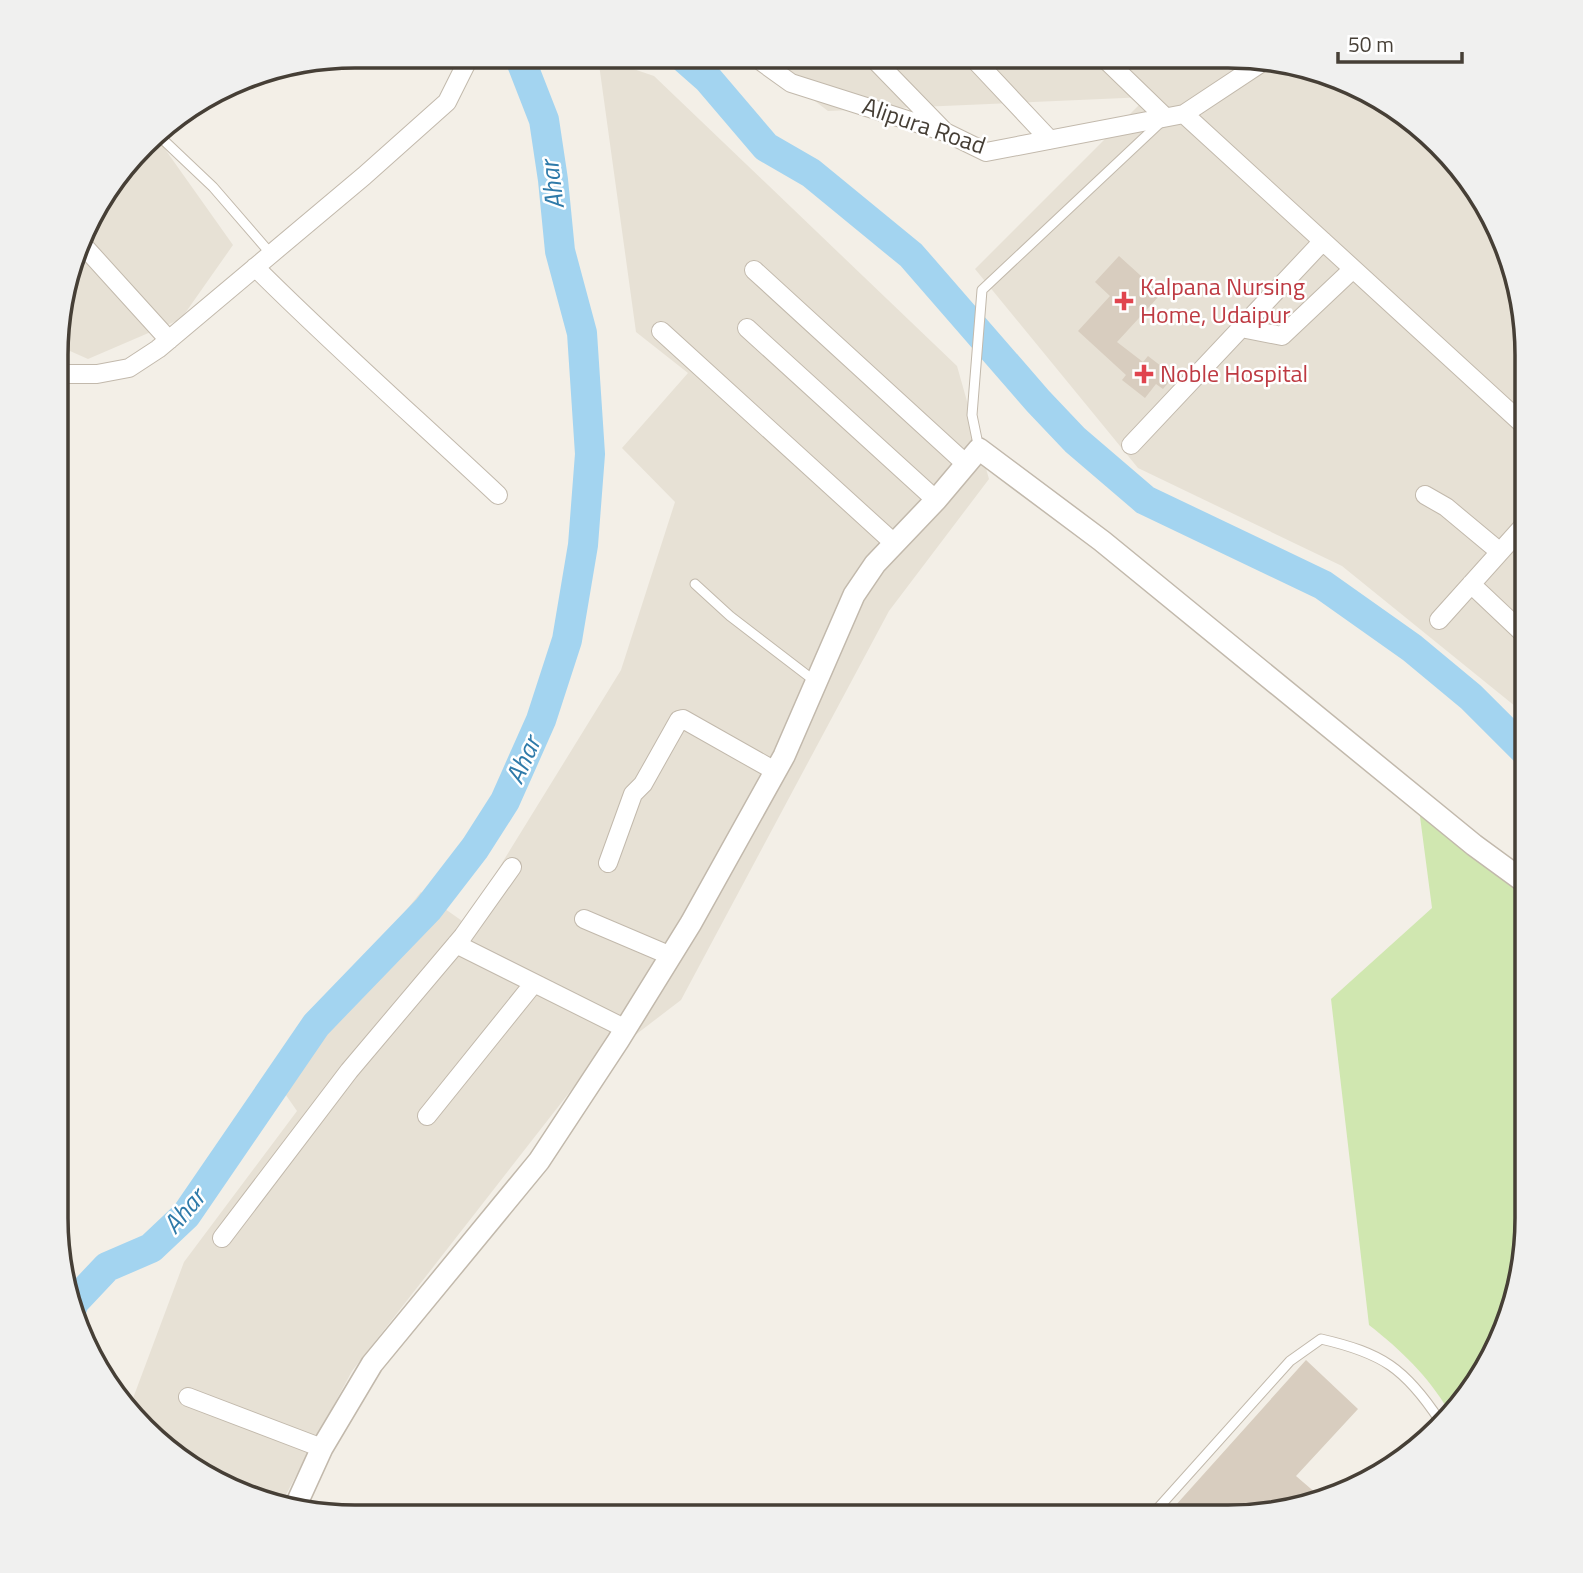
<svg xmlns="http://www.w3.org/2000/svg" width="1583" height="1573" viewBox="0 0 1583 1573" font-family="'Titillium Web',sans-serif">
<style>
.residential{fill:#e7e1d5}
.green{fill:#d0e7b0}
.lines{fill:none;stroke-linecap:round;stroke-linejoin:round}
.river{stroke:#a3d4f0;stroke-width:30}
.building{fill:#d8cdbf}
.service-casing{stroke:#c2b9ac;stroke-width:11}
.minor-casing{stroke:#c2b9ac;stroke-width:20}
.tertiary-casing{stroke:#c2b9ac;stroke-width:24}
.service{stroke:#fff;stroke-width:9}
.minor{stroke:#fff;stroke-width:18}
.tertiary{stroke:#fff;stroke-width:21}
.health-dot{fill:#e0444e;stroke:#fff;stroke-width:2.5}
.labels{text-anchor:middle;stroke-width:5;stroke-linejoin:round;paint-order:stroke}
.street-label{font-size:24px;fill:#463f36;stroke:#fff}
.health-label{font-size:24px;fill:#be3a42;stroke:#fff;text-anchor:start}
.water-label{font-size:26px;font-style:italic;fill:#2e7aa9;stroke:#fff}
.rim{fill:none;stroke:#463f36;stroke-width:3.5}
</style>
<rect width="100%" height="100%" fill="#f3efe7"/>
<path class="residential" d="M598 57 654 76 957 366 989 479 889 611 681 1000 583 1075 352 1371 282 1502 223 1486 129 1409 184 1262 297 1111 272 1075 421 892 465 923 621 670 675 502 622 448 688 373 636 332Z
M757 57 1266 59 1378 96 1465 174 1511 259 1526 336V715L1342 566 1138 468 975 269 1147 97 828 111Z
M155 135 233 245 181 319 88 359 61 347 62 298 96 205Z"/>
<path class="green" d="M1419 809 1526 893V1237L1487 1367 1449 1411C1427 1375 1402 1351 1369 1325L1331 999 1432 908Z"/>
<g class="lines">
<path class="river" d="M683 57 708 79 766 147 811 173 911 255 1038 401 1075 440 1145 500 1323 585 1412 648 1471 697 1526 752
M71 1311 74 1302 107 1267 151 1248 186 1215 316 1025 428 909 475 848 505 801 541 720 567 640 583 545 590 454 582 333 560 251 553 180 544 120 519 56"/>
</g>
<path class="building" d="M1119 256 1161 294 1117 342 1143 362 1148 356 1174 376 1163 389 1156 384 1145 398 1122 380 1126 375 1078 331 1110 296 1095 282Z
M1306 1360 1358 1409 1296 1476 1325 1501 1247 1516H1166Z"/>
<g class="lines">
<defs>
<path id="service" d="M156 133 213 187 271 254
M979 449 972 415 982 290 1162 121
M695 584 730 616 816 682
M1151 1516 1290 1361 1321 1339C1382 1353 1405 1368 1440 1421"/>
<path id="minor" d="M755 57 791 83 945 132 986 152 1184 114 1267 59
M872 57 943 130
M973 58 1050 140
M1104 58 1165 117
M1184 114 1526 427
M82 244 169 340
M255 267C334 346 417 419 498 495
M754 270 966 464
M747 328 936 500
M1241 328 1282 336 1353 269
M661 331 895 544
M61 374H97L129 368 158 349 364 176 447 102 470 56
M1131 445 1323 241
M1425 495 1446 507 1500 552
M1471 584 1526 636
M1439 620 1526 523
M608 863 633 794 643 784 679 720 683 719 775 771
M584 919 671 956
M456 944 626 1029
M427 1116 534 983
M222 1238 349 1071 463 936 512 867
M188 1397 322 1448"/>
<path id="tertiary" d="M296 1505 322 1448 372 1364 539 1161 618 1041 691 923 784 756 854 595 875 564 936 500 979 449 1102 541 1474 845 1526 883"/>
</defs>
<use href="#service" class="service-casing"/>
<use href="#minor" class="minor-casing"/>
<use href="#tertiary" class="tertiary-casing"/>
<use href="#service" class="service"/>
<use href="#minor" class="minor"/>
<use href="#tertiary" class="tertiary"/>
</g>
<g class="health-dot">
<path d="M1120.5 290.5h7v7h7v7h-7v7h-7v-7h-7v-7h7z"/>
<path d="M1140.5 363.5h7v7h7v7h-7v7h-7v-7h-7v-7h7z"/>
</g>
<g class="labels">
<g class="street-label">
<text transform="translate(924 126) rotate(19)" y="8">Alipura Road</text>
</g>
<g class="health-label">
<text x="1140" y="295">Kalpana Nursing<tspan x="1140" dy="28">Home, Udaipur</tspan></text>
<text x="1160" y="382">Noble Hospital</text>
</g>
<g class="water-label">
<text transform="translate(552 185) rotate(-97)" y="9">Ahar</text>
<text transform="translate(523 760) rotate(-66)" y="9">Ahar</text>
<text transform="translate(184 1211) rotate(-50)" y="9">Ahar</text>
</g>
</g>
<path d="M0 0H1583V1573H0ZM355 68H1228A287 287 0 0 1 1515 355V1218A287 287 0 0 1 1228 1505H355A287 287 0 0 1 68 1218V355A287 287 0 0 1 355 68Z" fill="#f0f0ef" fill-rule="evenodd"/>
<path class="rim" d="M355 68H1228A287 287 0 0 1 1515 355V1218A287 287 0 0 1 1228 1505H355A287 287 0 0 1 68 1218V355A287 287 0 0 1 355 68Z"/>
<path d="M1338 52v10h124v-10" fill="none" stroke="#463f36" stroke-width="3.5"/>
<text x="1348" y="52" font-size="21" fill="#463f36" stroke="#ffffff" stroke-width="5" paint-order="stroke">50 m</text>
</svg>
